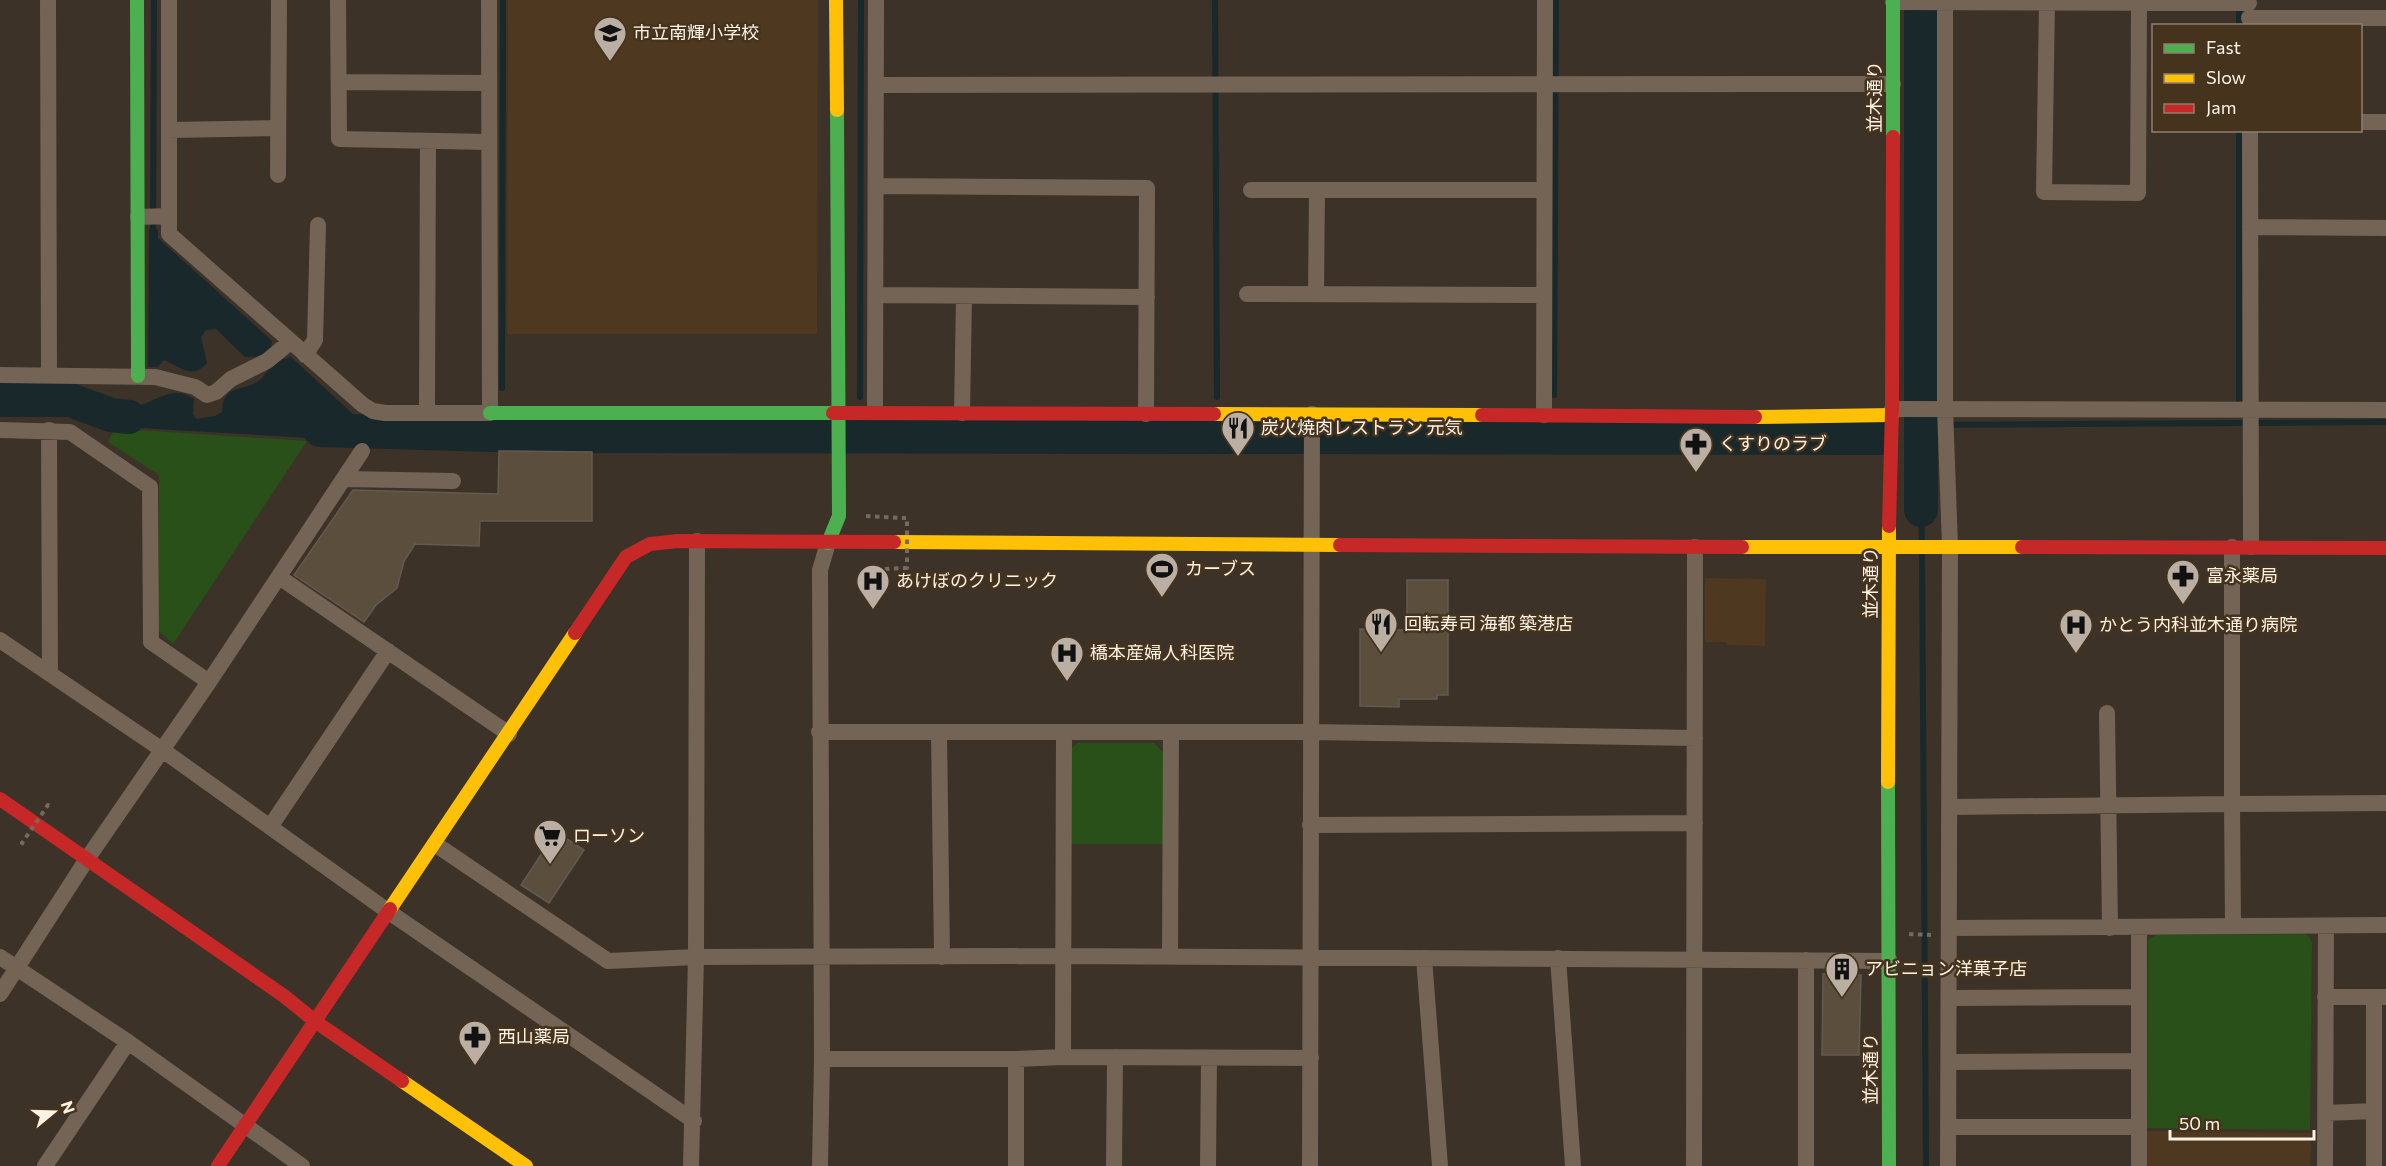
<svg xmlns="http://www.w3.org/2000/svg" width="2386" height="1166" viewBox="0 0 2386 1166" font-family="Commissioner,'Noto Sans JP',sans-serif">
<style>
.built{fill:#4e3820}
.green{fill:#295018}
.water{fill:#19282b}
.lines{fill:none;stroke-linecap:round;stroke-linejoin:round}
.stream{stroke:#19282b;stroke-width:6}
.river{stroke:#19282b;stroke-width:34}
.building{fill:#5b4e3c;stroke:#635a51;stroke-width:1.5}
.path{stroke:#766a5f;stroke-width:4;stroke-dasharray:4.5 4.5;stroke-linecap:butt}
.street{stroke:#736456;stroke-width:16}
.fast{stroke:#4caf50;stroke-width:14}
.slow{stroke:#ffc107;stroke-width:14}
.jam{stroke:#c62828;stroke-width:14}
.path-bridge{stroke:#766a5f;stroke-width:4;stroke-dasharray:4.5 4.5;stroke-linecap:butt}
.labels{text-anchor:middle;stroke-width:5;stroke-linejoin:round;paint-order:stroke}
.poi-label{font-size:18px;fill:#fef2e5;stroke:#45331e;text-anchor:start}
.street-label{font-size:18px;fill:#fef2e5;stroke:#45331e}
</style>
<rect width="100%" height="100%" fill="#3c3227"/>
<path class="built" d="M508 0H818L817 334H507Z
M1705 578 1766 579 1765 646 1727 645 1726 642H1705Z
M2147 1131 2311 1133 2310 1166H2146Z"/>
<path class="green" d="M116 426 139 430 307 441 173 644 158 630 159 475 108 442Z
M1078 743H1154L1163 752 1164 844H1068V751Z
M2307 934 2312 942 2310 1130 2147 1128 2148 940 2156 935Z"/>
<path class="water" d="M149 229H158V238L272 341 270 352 278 361 291 357 356 417 375 420 360 441 140 428 102 422 83 409 86 400C101 406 121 410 137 406 158 401 172 384 194 399L193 414 196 419 215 416 222 412C224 384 238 393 257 382 264 378 268 370 272 363L263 356 245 357 216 329 206 330 201 337 207 363C192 380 181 367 164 360L158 367H148Z"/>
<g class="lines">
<path class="stream" d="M1215 0 1217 397
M2239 4V26
M2239 130V409
M153 236 154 0
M502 388 503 0
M1554 395 1556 0
M860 397 861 0
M1921 425 2386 422
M1217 430V437
M502 435V430
M860 436V430
M1554 437V426
M1921 510 1922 543
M1922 553 1926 1166"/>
<path class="river" d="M0 400H70L111 415 129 417
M320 430 531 436 1880 438
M1921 510V0"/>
</g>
<path class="building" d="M499 451 592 452V521H480L479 546 415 544 404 561 397 588 376 605 364 622 294 575 353 490 498 494Z
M1407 580H1448V695H1437V699H1399V707L1360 706V629L1407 630Z
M556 832 584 850 549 903 521 885Z
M1823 974 1861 975 1859 1055H1822Z"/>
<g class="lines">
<path class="path" d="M866 516 904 518
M867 570 904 568
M1909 934 1931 935"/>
<path class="street" d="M48 0 49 375
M169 0V234L363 405 373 411 385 413H490L489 0
M338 0 339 139 488 142
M1945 0V408L1950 546 1948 1166
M1893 2 2249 3
M2047 2 2044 192 2138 193 2139 2
M2249 18H2386
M339 82 489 83
M877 85 1893 84
M2360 122H2386
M169 130 278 128
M2250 130 2251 547
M278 175 279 0
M876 186 1147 188 1146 414
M1251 190H1543
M138 217 169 216
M2250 227 2386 228
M1247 294 1543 295
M1316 294 1317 190
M876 295 1147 297
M305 355 315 340 318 225
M0 375 155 377 195 387 207 395 216 392 231 379 267 361 290 342
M1892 409 2386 410
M875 412 876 0
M427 413 428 141
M962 413 964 296
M1544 415 1545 0
M0 430 70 432 150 487 151 642 209 682
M49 430 50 674
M345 479 453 481
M2232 547V804L2386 803
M279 577 509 734
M0 640 161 749 389 912 694 1121
M2107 713 2110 928
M819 732H1310L1695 738
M939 732 942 957
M1950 807 2232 804 2233 926
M1310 825 1695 823
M270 827 388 651
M435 844 608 961 696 957 1062 956 1890 961
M1949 928 2386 925
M0 957 128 1042 302 1166
M1170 957 1171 732
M1424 958 1440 1166
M1558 958 1573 1166
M1806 960V1166
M0 994 87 859 209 682 362 451
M2325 997H2386
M2374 997V1166
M1949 998 2139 997
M1063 1057 1311 1058
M822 1059H1016
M1949 1062 2139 1061
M2325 1113 2374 1111
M1949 1127H2139
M45 1166 128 1042
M691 1166 696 957 697 541
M820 1166 822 1059 820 570 828 543
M1016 1166V1059L1063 1057 1064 732
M1114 1166 1115 1057
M1208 1166 1209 1058
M1310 1166 1312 414
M1694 1166 1695 547
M2139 1166V928
M2325 1166 2326 926"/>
<path class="fast" d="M137 0 138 376
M1893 137V0
M490 413H833
M828 543 839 516 837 110
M1888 782 1889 1166"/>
<path class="slow" d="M836 0 837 110
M1214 414 1482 415
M1755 417 1892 415
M894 542 1340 545
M1742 547H2022
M1888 782 1889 526
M390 909 575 633
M402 1081 526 1166"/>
<path class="jam" d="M833 413 1214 414
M1482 415 1755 417
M1889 526 1892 409 1893 137
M1340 545 1742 547
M2022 547 2386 548
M575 633 626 557 650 544 678 541 894 542
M0 799 284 996 316 1022 402 1081
M218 1166 390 909"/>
<path class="path-bridge" d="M904 568H907V518H904
M24 844 22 843 48 805 51 807"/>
</g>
<defs>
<symbol id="school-pin" viewBox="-11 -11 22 30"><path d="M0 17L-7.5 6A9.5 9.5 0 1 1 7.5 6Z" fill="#baafa2" stroke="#45331e"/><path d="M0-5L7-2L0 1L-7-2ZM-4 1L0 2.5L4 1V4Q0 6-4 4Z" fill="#111"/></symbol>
<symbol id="restaurant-pin" viewBox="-11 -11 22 30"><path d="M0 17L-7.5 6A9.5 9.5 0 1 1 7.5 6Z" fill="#baafa2" stroke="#45331e"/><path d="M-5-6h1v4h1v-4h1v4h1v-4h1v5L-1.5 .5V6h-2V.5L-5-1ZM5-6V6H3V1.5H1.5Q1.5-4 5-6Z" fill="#111"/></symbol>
<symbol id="pharmacy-pin" viewBox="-11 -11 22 30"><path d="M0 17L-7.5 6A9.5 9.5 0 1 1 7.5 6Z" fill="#baafa2" stroke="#45331e"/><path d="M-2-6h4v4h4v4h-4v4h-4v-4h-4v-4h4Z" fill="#111"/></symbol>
<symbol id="stadium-pin" viewBox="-11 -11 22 30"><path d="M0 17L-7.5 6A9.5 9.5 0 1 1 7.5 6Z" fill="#baafa2" stroke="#45331e"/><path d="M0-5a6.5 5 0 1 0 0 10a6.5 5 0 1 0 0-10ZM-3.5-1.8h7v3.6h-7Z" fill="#111"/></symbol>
<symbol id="hospital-pin" viewBox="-11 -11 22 30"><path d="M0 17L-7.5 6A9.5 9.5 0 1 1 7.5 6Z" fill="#baafa2" stroke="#45331e"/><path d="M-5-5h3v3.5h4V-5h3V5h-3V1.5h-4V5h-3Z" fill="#111"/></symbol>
<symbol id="supermarket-pin" viewBox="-11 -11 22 30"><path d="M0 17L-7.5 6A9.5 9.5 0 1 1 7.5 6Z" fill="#baafa2" stroke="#45331e"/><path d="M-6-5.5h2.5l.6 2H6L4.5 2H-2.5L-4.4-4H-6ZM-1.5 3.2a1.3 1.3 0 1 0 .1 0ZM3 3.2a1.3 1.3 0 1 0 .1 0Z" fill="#111"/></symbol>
<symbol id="building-pin" viewBox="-11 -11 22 30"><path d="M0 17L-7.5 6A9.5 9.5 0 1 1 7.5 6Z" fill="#baafa2" stroke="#45331e"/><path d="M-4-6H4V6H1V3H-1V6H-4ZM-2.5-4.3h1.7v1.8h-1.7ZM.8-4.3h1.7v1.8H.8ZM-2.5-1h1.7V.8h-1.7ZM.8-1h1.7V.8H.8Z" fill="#111"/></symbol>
</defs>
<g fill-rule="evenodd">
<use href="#school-pin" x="591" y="14" width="38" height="52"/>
<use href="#restaurant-pin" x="1219" y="409" width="38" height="52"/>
<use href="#pharmacy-pin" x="1677" y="425" width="38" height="52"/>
<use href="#stadium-pin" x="1143" y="550" width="38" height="52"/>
<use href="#pharmacy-pin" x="2164" y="557" width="38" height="52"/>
<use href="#hospital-pin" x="854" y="562" width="38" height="52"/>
<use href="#restaurant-pin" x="1362" y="605" width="38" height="52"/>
<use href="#hospital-pin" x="2057" y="606" width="38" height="52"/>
<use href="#hospital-pin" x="1048" y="634" width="38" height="52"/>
<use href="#supermarket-pin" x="531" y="817" width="38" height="52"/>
<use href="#building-pin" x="1823" y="950" width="38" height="52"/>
<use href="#pharmacy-pin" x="456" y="1018" width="38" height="52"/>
</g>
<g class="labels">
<g class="poi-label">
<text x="633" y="39">市立南輝小学校</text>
<text x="1261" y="434">炭火焼肉レストラン 元気</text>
<text x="1719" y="450">くすりのラブ</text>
<text x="1185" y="575">カーブス</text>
<text x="2206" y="582">富永薬局</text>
<text x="896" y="587">あけぼのクリニック</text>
<text x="1404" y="630">回転寿司 海都 築港店</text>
<text x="2099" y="631">かとう内科並木通り病院</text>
<text x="1090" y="659">橋本産婦人科医院</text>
<text x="573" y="842">ローソン</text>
<text x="1865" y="975">アビニョン洋菓子店</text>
<text x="498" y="1043">西山薬局</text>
</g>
<g class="street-label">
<text transform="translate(1875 97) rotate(-90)" y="6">並木通り</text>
<text transform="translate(1871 583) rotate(-90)" y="6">並木通り</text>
<text transform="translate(1871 1069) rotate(-90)" y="6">並木通り</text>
</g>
</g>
<rect x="2152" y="24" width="210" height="108" fill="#45331e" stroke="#8f7f6e" stroke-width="1.5"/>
<rect x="2164" y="44" width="30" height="9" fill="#4caf50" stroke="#8f7f6e" stroke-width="1.5"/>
<text x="2206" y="54" font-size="18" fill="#fef2e5">Fast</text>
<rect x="2164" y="74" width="30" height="9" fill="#ffc107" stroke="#8f7f6e" stroke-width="1.5"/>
<text x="2206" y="84" font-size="18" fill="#fef2e5">Slow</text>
<rect x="2164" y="104" width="30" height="9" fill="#c62828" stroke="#8f7f6e" stroke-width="1.5"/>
<text x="2206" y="114" font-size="18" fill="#fef2e5">Jam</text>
<g transform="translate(54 1112) rotate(71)" stroke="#45331e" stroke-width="4.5" paint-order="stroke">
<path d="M0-4.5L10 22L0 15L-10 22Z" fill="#fef2e5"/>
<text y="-9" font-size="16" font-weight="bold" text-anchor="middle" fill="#fef2e5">N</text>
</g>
<path d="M2170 1130v9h144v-9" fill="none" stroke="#fef2e5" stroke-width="3"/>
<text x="2179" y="1130" font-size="18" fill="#fef2e5" stroke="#45331e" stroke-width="4.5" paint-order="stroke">50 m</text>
</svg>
